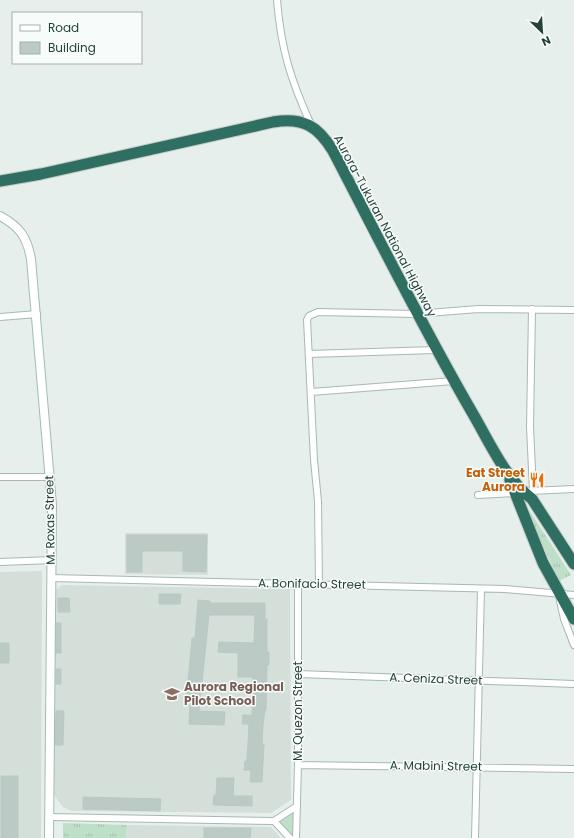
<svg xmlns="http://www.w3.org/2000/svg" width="574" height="838" viewBox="0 0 574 838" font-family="Poppins,sans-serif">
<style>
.built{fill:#d4dfda}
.grass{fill:#bfe0c8}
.park{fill:url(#park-tufts)}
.building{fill:#bbcac4;stroke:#b8c9c2}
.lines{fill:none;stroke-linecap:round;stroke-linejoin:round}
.street-casing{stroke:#a8b8b2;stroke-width:8}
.secondary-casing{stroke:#a4bbb3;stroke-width:10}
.highway-casing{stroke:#c2cac8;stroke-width:13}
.street{stroke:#fff;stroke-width:6}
.secondary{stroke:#fff;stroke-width:8}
.highway{stroke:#2f6f62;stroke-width:11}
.labels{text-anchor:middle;stroke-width:3;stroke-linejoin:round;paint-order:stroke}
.street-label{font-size:12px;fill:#24423a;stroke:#f7fbf9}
.food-label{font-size:12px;font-weight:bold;fill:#c56008;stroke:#f7fbf9;text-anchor:end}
.education-label{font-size:12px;font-weight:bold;fill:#785e54;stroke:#f7fbf9;text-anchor:start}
</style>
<defs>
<pattern id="park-tufts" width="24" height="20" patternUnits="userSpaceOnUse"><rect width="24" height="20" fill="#bfe0c8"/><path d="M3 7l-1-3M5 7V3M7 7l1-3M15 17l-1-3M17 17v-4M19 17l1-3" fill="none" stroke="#a4c1ad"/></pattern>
</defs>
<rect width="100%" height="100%" fill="#e6efeb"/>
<path class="built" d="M125 533H208V575L125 574Z
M42 571 41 838H0V572Z
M62 585 290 589 291 800 271 813 72 811 63 807 54 795 52 593Z
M127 825 271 827 281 838H126Z"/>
<path class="grass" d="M294 812 293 837 279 821Z"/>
<path class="park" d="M522 499 571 575 559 581Z
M63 823 127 825 126 838H63Z"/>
<path class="building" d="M127 535H207L206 572 183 571V551H142V572H127Z
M159 594H181L180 604H159Z
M58 598H69L70 612H58Z
M198 600 210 601V603H265V619H267V652H269V665H267L266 710H265L263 725 262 744H264L262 782H250L251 770H244L245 761H247L249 724H242L243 715H252L253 677H238V653L218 652 219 642 254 643 255 615H209L199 711 225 712 224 725 189 724 190 703 186 702 192 638H195Z
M56 623H61V653H56Z
M0 643H9V663H0Z
M56 669H61V684H56Z
M56 711H64L63 745H55Z
M1 776H18V838H1Z
M217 778H234L233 796H252V806L213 805 214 795H216Z
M83 797 161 799 160 811 83 809Z
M204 828H251L250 838H204Z"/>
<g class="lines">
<defs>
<path id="street" d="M277 0C281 50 291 81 312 127
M532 309 530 427 533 491
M0 317 37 314
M309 354 435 350
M311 392 454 381
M0 477H50
M530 491 574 489
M478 495 517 493
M0 562 52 560
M51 578 505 589 574 595
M319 584 318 501 314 460 307 320 309 316 318 312 416 314 478 309 574 310
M560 601 564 619 574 645
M298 674 574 684
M298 765 574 769
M49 817 274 821 297 806
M274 821 290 838
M296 838 298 765V584
M475 838 481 589"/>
<path id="secondary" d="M0 216C20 227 27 237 31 259L52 505 49 838"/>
<path id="highway" d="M0 181 41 174 273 122C303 117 318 126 333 151 379 239 423 328 473 414 490 443 505 478 532 499L574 564
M510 480 543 563 574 619"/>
</defs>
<use href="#street" class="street-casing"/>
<use href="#secondary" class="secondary-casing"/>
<use href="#highway" class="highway-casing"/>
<use href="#street" class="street"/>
<use href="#secondary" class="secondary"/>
<use href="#highway" class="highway"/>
</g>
<defs>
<symbol id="restaurant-bare" viewBox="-9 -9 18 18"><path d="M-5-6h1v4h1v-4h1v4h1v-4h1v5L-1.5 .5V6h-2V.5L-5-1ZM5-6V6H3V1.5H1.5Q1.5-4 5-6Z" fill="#e8710a" stroke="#f7fbf9" stroke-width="2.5" paint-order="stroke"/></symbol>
<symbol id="school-bare" viewBox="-9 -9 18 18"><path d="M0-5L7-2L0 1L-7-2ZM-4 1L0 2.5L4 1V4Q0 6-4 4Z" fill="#8d6e63" stroke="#f7fbf9" stroke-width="2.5" paint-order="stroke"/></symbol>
</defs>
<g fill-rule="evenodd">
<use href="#restaurant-bare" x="526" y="469" width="22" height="22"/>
<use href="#school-bare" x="161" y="683" width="22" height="22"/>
</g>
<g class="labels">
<g class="street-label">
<text transform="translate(385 226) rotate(62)" y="4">Aurora-Tukuran National Highway</text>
<text transform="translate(50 520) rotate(-91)" y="4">M. Roxas Street</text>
<text transform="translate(312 584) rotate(1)" y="4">A. Bonifacio Street</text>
<text transform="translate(436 679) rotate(2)" y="4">A. Ceniza Street</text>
<text transform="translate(298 711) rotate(-90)" y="4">M. Quezon Street</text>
<text transform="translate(436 766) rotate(1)" y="4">A. Mabini Street</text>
</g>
<g class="food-label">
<text x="525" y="477">Eat Street<tspan x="525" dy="14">Aurora</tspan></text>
</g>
<g class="education-label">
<text x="184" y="691">Aurora Regional<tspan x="184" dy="14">Pilot School</tspan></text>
</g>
</g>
<rect x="12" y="12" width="130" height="52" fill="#f7fbf9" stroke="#a3b1ad"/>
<rect x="20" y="25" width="20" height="6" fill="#ffffff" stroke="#a3b1ad"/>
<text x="48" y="32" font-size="12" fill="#24423a">Road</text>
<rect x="20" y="42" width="20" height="12" fill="#bbcac4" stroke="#a3b1ad"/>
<text x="48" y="52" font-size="12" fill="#24423a">Building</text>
<g transform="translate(542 32) rotate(155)" stroke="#f7fbf9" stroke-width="3" paint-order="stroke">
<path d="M0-3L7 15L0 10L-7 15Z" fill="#24423a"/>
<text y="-6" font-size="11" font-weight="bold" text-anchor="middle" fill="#24423a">N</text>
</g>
</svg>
